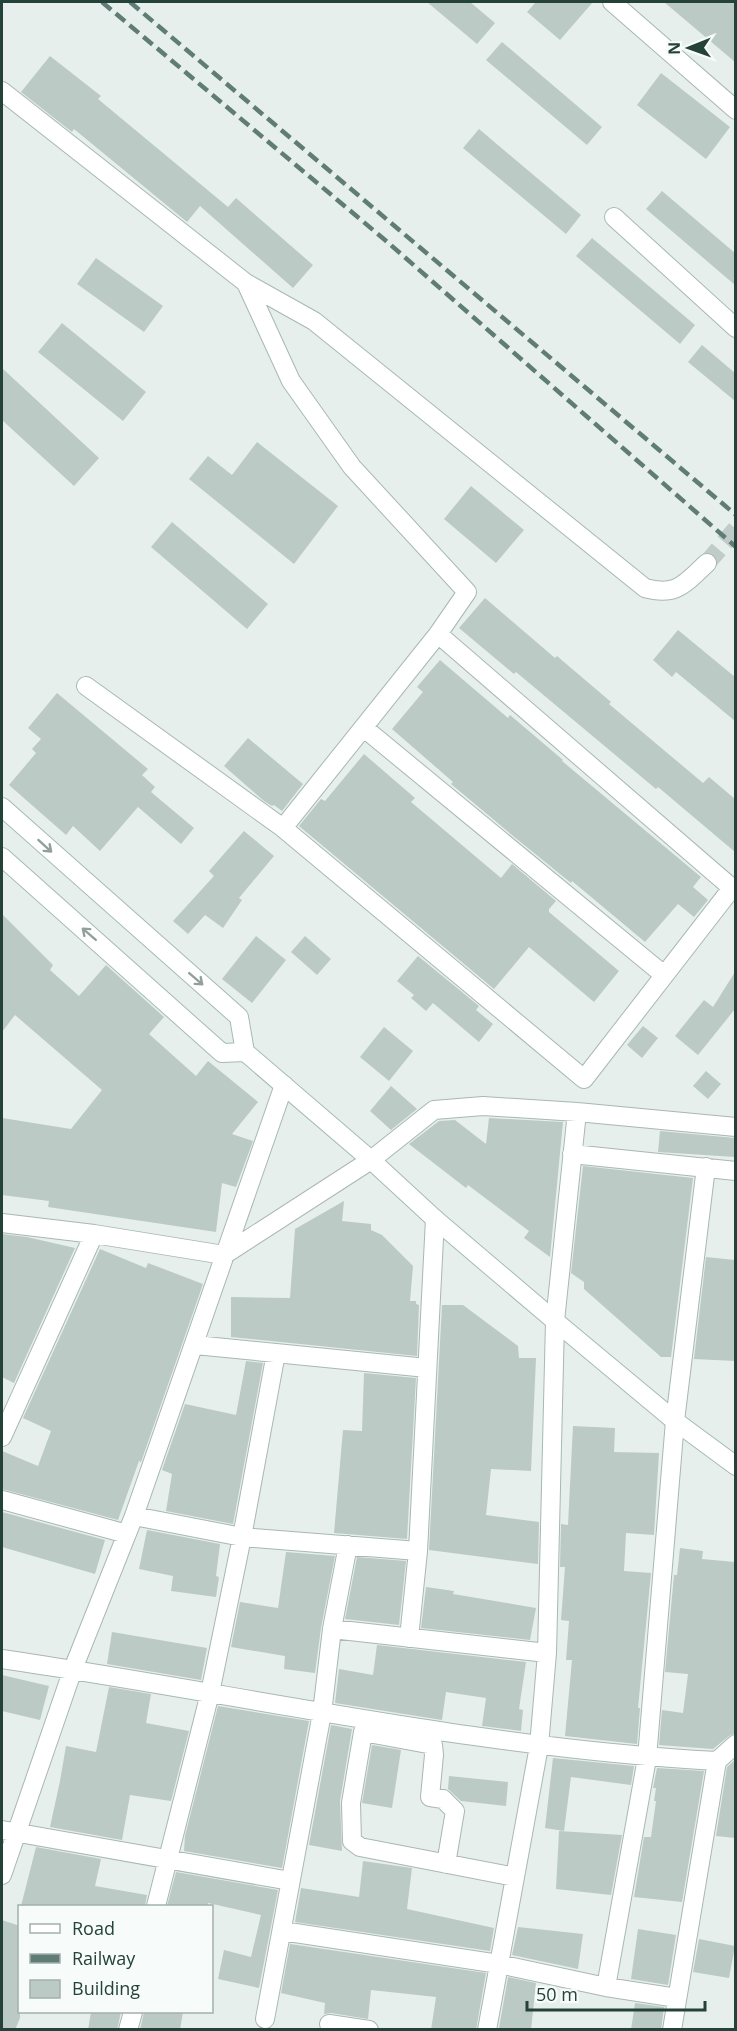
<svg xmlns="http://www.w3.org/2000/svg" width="737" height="2031" viewBox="0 0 737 2031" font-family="'Open Sans',sans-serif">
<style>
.building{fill:#bbcac4}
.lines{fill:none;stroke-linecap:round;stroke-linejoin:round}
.minor-tunnel{stroke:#bfccc8;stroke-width:18;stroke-dasharray:18 9;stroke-linecap:butt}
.minor-casing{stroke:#a8b8b2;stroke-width:20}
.secondary-casing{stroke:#a4bbb3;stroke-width:20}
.minor{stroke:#fff;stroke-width:18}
.secondary{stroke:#fff;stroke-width:18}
.rail{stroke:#5f7d75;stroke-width:4.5;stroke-dasharray:12 6;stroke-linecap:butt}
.oneway{stroke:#92a09c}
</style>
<rect width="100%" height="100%" fill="#e6efeb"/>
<path class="building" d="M427 2H470L495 23 477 44Z
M536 2H593L560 40 527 12Z
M664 2H735V62Z
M502 42 602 127 587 145 486 60Z
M50 56 101 96 98 99 228 207 236 198 313 265 293 288 200 206 187 222 74 129 72 132 21 92Z
M661 73 730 127 706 159 637 105Z
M479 129 581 215 566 234 463 148Z
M662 191 735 253V285L646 209Z
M592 238 695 325 680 344 576 256Z
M96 258 163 306 144 332 77 284Z
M62 323 146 392 123 421 38 352Z
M702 345 735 373V401L688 362Z
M2 368 99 458 74 486 2 420Z
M257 442 338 506 294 564 189 479 208 456 232 475Z
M471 486 524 530 496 563 444 519Z
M172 522 268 604 247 629 151 547Z
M485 598 555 658 557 656 611 702 609 704 703 783 709 777 735 799V852L658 787 656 789 516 672 514 674 459 628Z
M678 630 735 677V721L676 672 672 677 653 660Z
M440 660 508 718 510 715 563 760 562 761 701 877 693 887 708 900 694 917 678 904 645 942 572 881 571 883 518 840 451 784 453 782 392 729 423 692 417 687Z
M57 693 148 769 142 775 155 787 151 792 194 828 181 844 138 807 100 851 73 826 66 835 9 785 36 753 32 749 41 739 28 728Z
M248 738 303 784 282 811 274 805 272 806 264 801 224 766Z
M364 754 415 798 411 802 501 878 512 864 556 901 549 909V912L619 971 594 1002 529 947 494 989 299 826 321 799 325 801Z
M244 831 274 856 239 898 242 900 223 928 205 915 188 934 173 921 214 876 209 871Z
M2 914 53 965 50 970 79 996 106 965 164 1017 149 1034 196 1076 208 1061 258 1102 232 1134 253 1141 236 1187 222 1183 216 1232 48 1207 49 1201 2 1195V1118L71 1129 102 1090 15 1015 2 1032Z
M256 936 286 960 252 1003 222 979Z
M305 936 331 959 317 975 291 952Z
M418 956 479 1006 476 1010 493 1024 479 1042 433 1003 426 1011 411 998 414 995 397 981Z
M735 972V1009L698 1055 675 1036 704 1000 713 1007Z
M643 1026 658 1038 642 1058 627 1045Z
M384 1027 413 1051 389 1081 360 1057Z
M706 1071 721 1084 708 1099 693 1086Z
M391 1086 417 1109 391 1130 370 1111Z
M489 1118 563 1122 550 1257 524 1238 529 1231 468 1185 466 1188 409 1144 439 1121 455 1120 486 1144Z
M660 1131 735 1138V1157L658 1152Z
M583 1166 693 1178 671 1357H661L584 1289V1282L571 1273Z
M344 1201 342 1221 371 1224V1230L382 1235 413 1266 410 1301H416V1304L419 1305 417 1356 231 1337V1297L290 1298 295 1229Z
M2 1234 27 1237 75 1248 14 1383 2 1377Z
M100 1249 146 1268 148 1263 203 1284 141 1462 139 1461 118 1520 2 1489V1451L38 1466 51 1431 23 1418Z
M706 1257 735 1260V1361L694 1359Z
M442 1305H463L518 1346 519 1358H536L531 1471 491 1469 486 1515 539 1522 538 1564 429 1550Z
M246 1361 263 1363 233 1524 166 1511 172 1474 162 1470 185 1404 236 1415Z
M364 1373 416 1378 407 1539 334 1533 343 1430 362 1431Z
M573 1426 615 1428 614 1452 659 1453 654 1535 626 1533 624 1571 651 1573 638 1708H640L637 1744 565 1736 572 1660H566L569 1621 561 1620 565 1567H560L561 1524 568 1525Z
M2 1512 105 1540 95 1574 2 1547Z
M147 1530 220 1544 216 1576 219 1577 216 1597 171 1591 173 1576 139 1569Z
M680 1548 703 1551 702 1559 735 1562V1733L729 1736 713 1749 659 1745 662 1710 683 1713 688 1674 665 1672 674 1575H677Z
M286 1552 335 1556 321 1628 315 1673 284 1669 285 1656 231 1647 240 1602 278 1608Z
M357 1557 406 1561 399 1625 345 1619Z
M426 1587 454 1591 453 1594 536 1608 530 1640 421 1628Z
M112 1632 207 1648 201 1680 107 1664Z
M377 1645 526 1662 519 1709 523 1710 521 1731 482 1726 486 1698 446 1692 442 1720 335 1703 339 1669 373 1675Z
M2 1675 49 1686 40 1720 2 1711Z
M109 1687 151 1694 146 1723 189 1731 171 1801 130 1795 122 1840 50 1827 60 1781 66 1746 96 1752Z
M218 1706 309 1721 282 1868 184 1851 185 1836Z
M331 1725 352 1729 340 1801 342 1851 309 1845Z
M372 1745 401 1750 392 1808 362 1803Z
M553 1758 634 1766 631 1785 571 1777 564 1831 545 1828Z
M735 1760V1838L716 1836 727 1767Z
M657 1768 704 1771 682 1902 634 1897 644 1837H651L656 1801H654L656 1788H653Z
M449 1776 508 1782 506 1806 461 1801 448 1789Z
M559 1831 622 1835 611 1895 556 1889Z
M36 1847 101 1859 95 1886 147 1895 145 1906H21Z
M363 1861 412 1868 407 1909 494 1928 490 1951 295 1922 301 1888 359 1897Z
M176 1872 278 1890 259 1988 218 1979 224 1950 251 1957 261 1915 208 1903V1906H167Z
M2 1920 20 1926V2018L15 2030H2Z
M518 1927 583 1934 578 1969 512 1955Z
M638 1929 676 1935 668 1985 631 1979Z
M699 1939 735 1946 729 1978 693 1972Z
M290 1944 486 1973 476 2030H431L436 1997 371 1990 368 2019 331 2013 324 2014 325 2003 281 1993Z
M508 1977 536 1983 531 2030 499 2028Z
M635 2003 664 2007 661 2030H631Z
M91 2012H121L117 2030H88Z
M144 2012H183L180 2030H140Z"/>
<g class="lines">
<path class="minor-tunnel" d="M707 563 736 529"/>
<defs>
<path id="minor" d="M612 2 736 110
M2 91 246 283 314 321 645 588C677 597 685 583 707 563
M614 217 736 328
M246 283 291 381 352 467 467 592 438 634 283 828
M86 686 283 828 584 1079 732 888 438 634
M364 728 664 975
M572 1154 736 1171
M2 1223 94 1234 224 1255 371 1160 434 1110 483 1106 577 1112 736 1127
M195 1345 427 1368
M2 1437 94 1234
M2 1500 127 1534
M134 1516 242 1537 418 1551
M332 1629 547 1653
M409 1638 418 1551 435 1219
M2 1659C240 1694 476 1748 717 1761
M2 1830 290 1881
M446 1864 455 1811 443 1799 430 1797 434 1755 433 1745 363 1732 351 1803 352 1841 360 1847 515 1877
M2 1875 73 1669 134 1516 284 1085
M156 1906 210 1693 242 1537 276 1353
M282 1931 499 1964 606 1987 677 1998
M606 1987 647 1758 675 1421 706 1167
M265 2019 322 1713 332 1629 348 1545
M329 2024 369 2030
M128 2030 133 2012
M487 2030 539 1746 547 1653 555 1321 577 1112
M672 2030 717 1761 736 1744"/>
<path id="secondary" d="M2 807 239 1017 245 1052 371 1160 435 1219 555 1321 675 1421 736 1466
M2 857 222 1053 245 1052"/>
</defs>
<use href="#minor" class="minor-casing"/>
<use href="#secondary" class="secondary-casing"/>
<use href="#minor" class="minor"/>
<use href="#secondary" class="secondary"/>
<path class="rail" d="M102 2 385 240 736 547
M130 2 736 515"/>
</g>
<defs><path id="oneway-shaft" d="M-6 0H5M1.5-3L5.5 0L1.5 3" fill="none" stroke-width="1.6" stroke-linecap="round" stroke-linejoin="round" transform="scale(1.5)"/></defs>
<g class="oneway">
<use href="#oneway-shaft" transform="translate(45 846) rotate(42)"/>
<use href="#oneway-shaft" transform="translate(89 934) rotate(-139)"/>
<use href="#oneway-shaft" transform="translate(196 979) rotate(41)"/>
</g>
<rect width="737" height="2031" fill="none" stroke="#24423a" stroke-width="6"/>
<rect x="18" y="1905" width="195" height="108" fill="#f7fbf9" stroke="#a3b1ad" stroke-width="1.5"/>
<rect x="30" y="1924" width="30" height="9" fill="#ffffff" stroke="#a3b1ad" stroke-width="1.5"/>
<text x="72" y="1935" font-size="18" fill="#24423a">Road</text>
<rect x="30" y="1954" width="30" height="9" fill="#5f7d75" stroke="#a3b1ad" stroke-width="1.5"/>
<text x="72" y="1965" font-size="18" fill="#24423a">Railway</text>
<rect x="30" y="1980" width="30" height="18" fill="#bbcac4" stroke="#a3b1ad" stroke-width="1.5"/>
<text x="72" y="1995" font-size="18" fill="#24423a">Building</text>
<g transform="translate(689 48) rotate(269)" stroke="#f7fbf9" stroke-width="4.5" paint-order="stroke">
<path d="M0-4.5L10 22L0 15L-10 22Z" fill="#24423a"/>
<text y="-9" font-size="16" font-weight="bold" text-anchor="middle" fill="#24423a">N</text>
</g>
<path d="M527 2001v9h178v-9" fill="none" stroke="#24423a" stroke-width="3"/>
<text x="536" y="2001" font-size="18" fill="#24423a" stroke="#f7fbf9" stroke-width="4.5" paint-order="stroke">50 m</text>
</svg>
